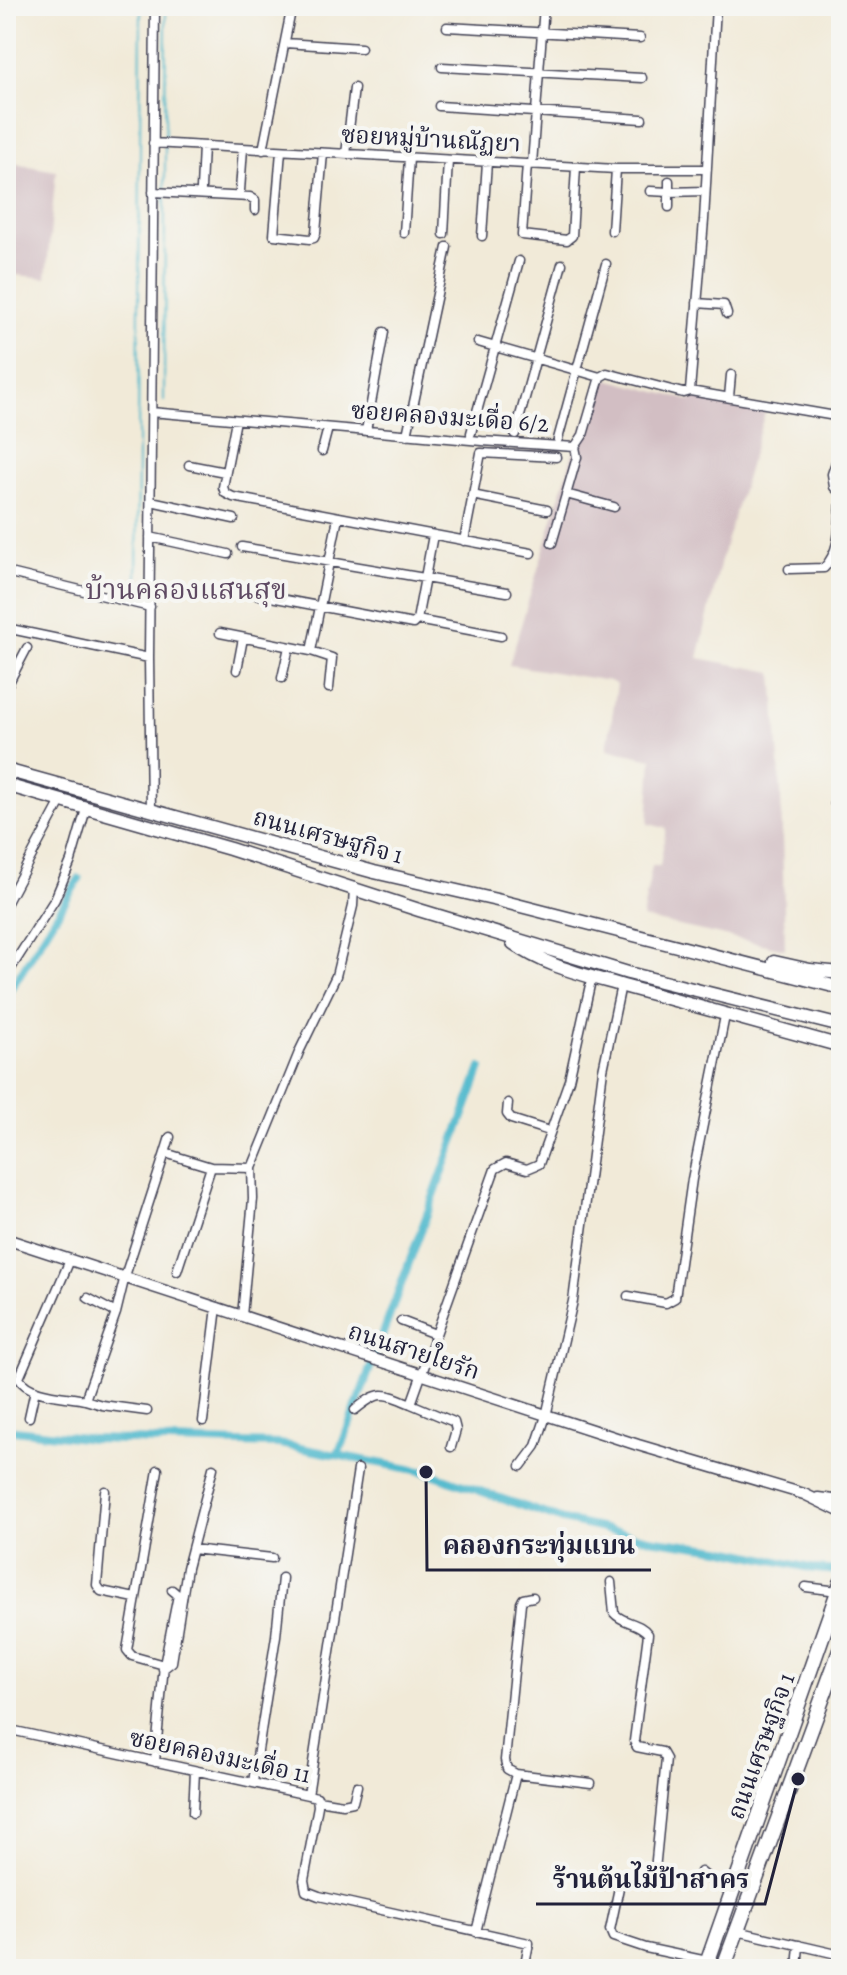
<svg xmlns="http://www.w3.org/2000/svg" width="847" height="1975" viewBox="0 0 847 1975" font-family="Alegreya,'Noto Serif Thai',serif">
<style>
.industrial{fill:#d2bec3}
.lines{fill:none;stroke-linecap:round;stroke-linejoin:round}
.stream{stroke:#4eb8cc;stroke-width:2}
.canal{stroke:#4eb8cc;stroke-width:8}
.minor-casing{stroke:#414053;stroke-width:11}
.tertiary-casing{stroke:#414053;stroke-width:13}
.secondary-casing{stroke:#414053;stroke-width:15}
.primary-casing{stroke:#414053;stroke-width:17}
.minor{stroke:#fff;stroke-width:8}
.tertiary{stroke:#fff;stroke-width:10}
.secondary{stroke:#fff;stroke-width:12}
.primary{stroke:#fff;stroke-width:14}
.labels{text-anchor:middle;stroke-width:8;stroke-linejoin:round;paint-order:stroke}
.street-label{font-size:24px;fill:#22223b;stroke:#f6f6f2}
.quarter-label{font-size:28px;fill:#5f4a63;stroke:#f6f6f2}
.leader{fill:none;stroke:#22223b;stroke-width:3}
.callout-dot{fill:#22223b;stroke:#f6f6f2;stroke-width:3}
.callout-label{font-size:26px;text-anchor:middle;font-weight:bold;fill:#22223b;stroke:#f6f6f2;stroke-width:8;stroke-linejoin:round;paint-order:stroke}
</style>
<rect width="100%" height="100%" fill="#f6f6f2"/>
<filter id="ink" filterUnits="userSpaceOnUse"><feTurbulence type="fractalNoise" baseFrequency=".0125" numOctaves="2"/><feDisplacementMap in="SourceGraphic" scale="16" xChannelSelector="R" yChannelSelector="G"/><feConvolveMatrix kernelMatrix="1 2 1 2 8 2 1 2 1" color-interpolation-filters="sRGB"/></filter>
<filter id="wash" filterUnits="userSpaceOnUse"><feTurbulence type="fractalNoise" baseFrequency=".006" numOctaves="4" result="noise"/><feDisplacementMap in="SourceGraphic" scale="32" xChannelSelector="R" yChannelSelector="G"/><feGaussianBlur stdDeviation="1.8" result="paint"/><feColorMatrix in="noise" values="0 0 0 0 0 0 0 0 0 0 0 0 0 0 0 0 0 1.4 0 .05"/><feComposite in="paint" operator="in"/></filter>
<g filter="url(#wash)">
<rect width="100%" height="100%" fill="#f1ead8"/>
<path class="industrial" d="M6 162 56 171 46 278 6 274Z
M603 378 692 401 694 397 766 409 721 560 698 658 773 672 781 794 785 949 642 918 652 866H660L666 828 648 824 652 759 607 749 617 685 610 681 509 665 573 453Z"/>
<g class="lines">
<path class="stream" d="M165 140 166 6
M165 188V147
M164 401 165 195
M137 594 141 6"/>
<path class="canal" d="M6 997 79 879
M6 1429 92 1439 279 1444 426 1472 563 1520 649 1539 720 1549 815 1569 841 1571
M338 1455 481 1068"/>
</g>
</g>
<g filter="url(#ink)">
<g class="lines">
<defs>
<path id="minor" d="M447 27 640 38
M285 43 361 48
M442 67 642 78
M439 106 642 119
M153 143 616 169H707
M263 150 292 6
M281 151 274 235 310 239 314 238 316 233 323 153
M346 154 354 88
M527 164 522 235 567 240 572 236 576 167
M532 164 544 6
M669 181V192L705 191
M201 189 203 146
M240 191 243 148
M650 191 669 192V207
M153 192 250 197 255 200V210
M612 231 616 169
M404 233 409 158
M444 234 448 160
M482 236 487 162
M697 303 724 305 727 314
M478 342 600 377
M690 391 704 220 716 6
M729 397 731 375
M151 412 482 441 575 447 583 435 600 377 607 373 683 393 690 391 841 417
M835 416 841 440
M236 420 223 487 225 493 233 497 531 553
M366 431 384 332
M471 433 519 261
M515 434 562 264
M407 435 447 247
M558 439 606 264
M841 448 832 474 834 487 841 493
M322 451 328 428
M189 465 225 472
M566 494 614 507
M472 495 547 510
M151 501 234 519
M150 537 228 554
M464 541 481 453 556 457
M552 543 577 457 575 447
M242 547 507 592
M789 569 824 568C841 550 839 526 841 502
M6 572 150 607
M228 589 413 624 417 620 433 535
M417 620 501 636
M6 628 149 658
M220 633 311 651 338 518
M311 651 332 658 329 688
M237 670 243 638
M282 678 289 647
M6 688 27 648
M835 804 841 803
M151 811 149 658 155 6
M6 904 61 801
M6 976 55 899 71 861 86 809
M508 1103 507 1114 511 1119 549 1131
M170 1137 165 1153 211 1167 252 1168
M70 1260 19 1378C28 1396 67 1396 85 1400
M177 1271 211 1167
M628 1296 666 1303 675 1298 692 1179 725 1016
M88 1298 116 1313
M242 1316 253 1199 252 1168 300 1050 336 976 353 906 354 887
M401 1321 435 1334
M355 1410C379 1390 383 1392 411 1404
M147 1411 102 1405 85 1400 116 1313 125 1276 165 1153
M29 1417 35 1390
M203 1421 217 1307
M451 1447 456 1430 454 1422 411 1404 495 1169 506 1163 527 1169 539 1164 569 1080 592 976
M521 1466 536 1446 546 1416 573 1301 603 1070 621 985
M105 1491 97 1585 101 1591 135 1598
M192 1549 272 1558
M611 1582 614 1613C623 1624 640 1622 648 1634L634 1741 637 1747 662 1752 666 1759 655 1870 646 1881 627 1879 620 1883 610 1930 613 1937 646 1948 707 1961
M806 1587 838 1591
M164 1665 178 1595 172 1590
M163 1669 172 1662 187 1568 213 1468
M6 1729 317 1797 318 1806 304 1880 306 1891 319 1896 529 1943 524 1969
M155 1762 164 1665 132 1656 127 1650 158 1470
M516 1774 591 1783
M253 1782 276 1636 282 1578
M308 1795 358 1469
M318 1800 343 1804 353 1802 357 1786
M193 1813 195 1771
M701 1872 716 1884 732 1891
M737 1931 841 1955
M476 1932 516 1774 507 1769 505 1760 521 1603 523 1599 533 1597
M797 1969 799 1945"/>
<path id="tertiary" d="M6 1239 638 1445 804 1494 841 1512
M818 1498 841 1501"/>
<path id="secondary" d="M6 770 374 872 501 901 841 988
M6 785 230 849 419 910 628 973 841 1026
M513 943C545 967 590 976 627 987 698 1007 770 1026 841 1046
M774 962 810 970 841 973"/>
<path id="primary" d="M705 1969 841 1583
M723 1969 841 1648"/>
</defs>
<use href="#minor" class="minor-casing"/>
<use href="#tertiary" class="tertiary-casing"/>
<use href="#secondary" class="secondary-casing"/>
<use href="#primary" class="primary-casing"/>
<use href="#minor" class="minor"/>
<use href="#tertiary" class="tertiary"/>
<use href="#secondary" class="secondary"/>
<use href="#primary" class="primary"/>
</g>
</g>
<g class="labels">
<g class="street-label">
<text transform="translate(431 139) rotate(3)" y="8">ซอยหมู่บ้านณัฏยา</text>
<text transform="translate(450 417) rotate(4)" y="8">ซอยคลองมะเดื่อ 6/2</text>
<text transform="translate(328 836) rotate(15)" y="8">ถนนเศรษฐกิจ 1</text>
<text transform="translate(414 1351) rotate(18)" y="8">ถนนสายใยรัก</text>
<text transform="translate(761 1746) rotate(-70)" y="8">ถนนเศรษฐกิจ 1</text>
<text transform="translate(220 1756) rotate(12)" y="8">ซอยคลองมะเดื่อ 11</text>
</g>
<g class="quarter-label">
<text x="186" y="599">บ้านคลองแสนสุข</text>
</g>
</g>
<path class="leader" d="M426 1472L427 1570H651M798 1779L765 1904H536"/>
<g class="callout-dot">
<circle cx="426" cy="1472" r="8"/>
<circle cx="798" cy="1779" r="8"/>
</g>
<g class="callout-label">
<text x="539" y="1554">คลองกระทุ่มแบน</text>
<text x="651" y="1888">ร้านต้นไม้ป้าสาคร</text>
</g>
<rect width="847" height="1975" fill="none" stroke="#f6f6f2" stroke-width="32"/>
</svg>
